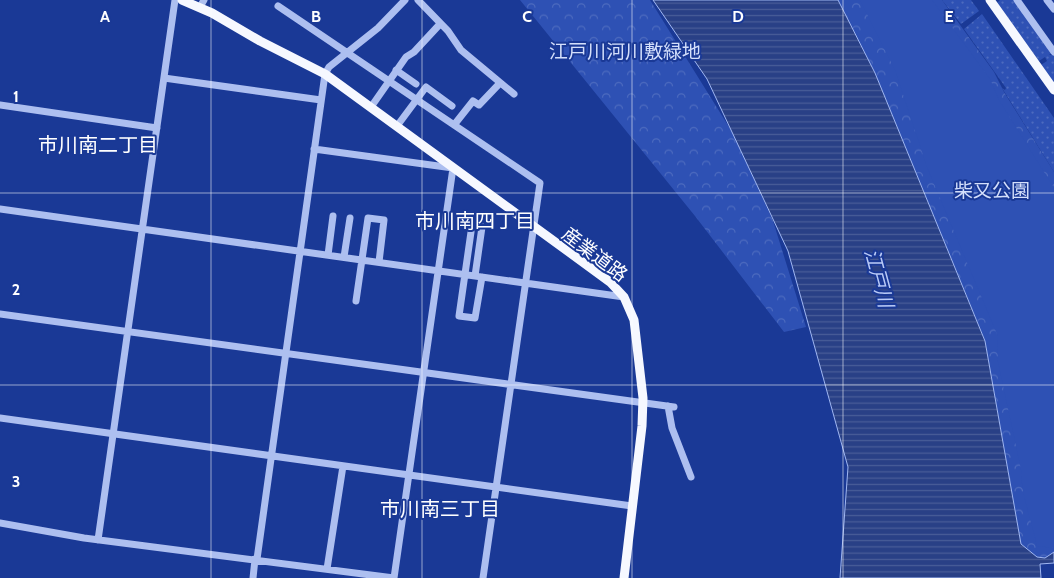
<svg xmlns="http://www.w3.org/2000/svg" width="1054" height="578" viewBox="0 0 1054 578" font-family="Cabin,'Noto Sans JP',sans-serif">
<style>
.grass{fill:url(#grass-dots)}
.forest{fill:url(#forest-crowns)}
.garden{fill:#2e51b4}
.water{fill:url(#water-rules);stroke:#a0b7f2}
.lines{fill:none;stroke-linecap:round;stroke-linejoin:round}
.minor{stroke:#adbff0;stroke-width:7}
.major{stroke:#f6f8ff;stroke-width:9}
.grid{fill:none;stroke:#fff;stroke-width:1;stroke-opacity:0.55}
.labels{text-anchor:middle;stroke-width:4;stroke-linejoin:round;paint-order:stroke}
.park-label{font-size:19px;fill:#d4dffb;stroke:#1a3996}
.street-label{font-size:19px;fill:#fff;stroke:#1a3996}
.neighbourhood-label{font-size:20px;fill:#fff;stroke:#1a3996}
.water-label{font-size:20px;font-style:italic;fill:#b9caf7;stroke:#1a3996}
.grid-label{font-size:16px;text-anchor:middle;font-weight:bold;fill:#fff;stroke:#1a3996;stroke-width:4;stroke-linejoin:round;paint-order:stroke}
</style>
<defs>
<pattern id="grass-dots" width="8" height="8" patternUnits="userSpaceOnUse" patternTransform="scale(1.25)"><rect width="8" height="8" fill="#2e51b4"/><path d="M2 2h.1M6 6h.1" fill="none" stroke="#4d6bbf" stroke-width="1.8" stroke-linecap="round"/></pattern>
<pattern id="forest-crowns" width="20" height="18" patternUnits="userSpaceOnUse" patternTransform="scale(1.25)"><rect width="20" height="18" fill="#2e51b4"/><path d="M2 6a3 3 0 1 1 6 0M12 15a3 3 0 1 1 6 0" fill="none" stroke="#4d6bbf"/></pattern>
<pattern id="water-rules" width="6" height="5" patternUnits="userSpaceOnUse" patternTransform="scale(1.25)"><rect width="6" height="5" fill="#294086"/><path d="M0 2.5h6" fill="none" stroke="#495d98"/></pattern>
</defs>
<rect width="100%" height="100%" fill="#1a3996"/>
<path class="grass" d="M942 0H971L979 11 961 24Z
M1000 0H1014L1052 53 1049 55H1054V83L1041 65 1047 61 1045 57 1039 61 997 3Z
M982 14 1054 118V172L1002 88 1005 90 1006 88 964 29Z"/>
<path class="forest" d="M520 0H650L734 135 773 221 806 327 784 332 695 216Z
M838 0H942L994 72 1004 92 1054 172V552L1045 558 1036 557 1021 544 985 340 875 73Z"/>
<path class="garden" d="M860 0H932L990 79 999 100 1054 188V548L1037 546C1034 530 1019 486 1022 474L998 362 997 334 927 167 895 70Z"/>
<path class="water" d="M653 0H838L875 73 985 341 1021 544 1037 557 1045 558 1054 552V563L1040 564 1041 578H840L848 467 788 251 707 79Z"/>
<g class="lines">
<path class="minor" d="M418 0 448 31 461 50 514 94
M1017 0 1054 52
M1047 0 1054 9
M278 6 540 183 483 578
M200 7 204 0
M396 70 416 84
M164 78 321 100
M0 105 157 128
M371 107 406 57 414 52 440 24
M454 125 473 101 479 105 500 83
M397 126 426 87 452 106
M314 149 453 168 394 578
M0 209 624 297
M471 232 459 316 475 318 482 277
M328 255 333 216
M344 257 350 218
M475 276 482 227
M356 301 368 218 384 220 379 262
M0 314 674 407
M668 406 672 428 691 477
M0 418 632 506
M0 523 84 538 394 578
M98 540 175 0
M257 559 325 74 329 67 378 28 405 0
M327 569 343 466
M253 578 255 559"/>
<path class="major" d="M182 0 212 13 260 41 325 74 610 282 624 297 634 320 643 398 642 426 624 578
M990 0 1054 90"/>
</g>
<path class="grid" d="M211 0V578M422 0V578M632 0V578M843 0V578M0 193H1054M0 385H1054"/>
<g class="labels">
<g class="park-label">
<text x="625" y="58">江戸川河川敷緑地</text>
<text x="992" y="197">柴又公園</text>
</g>
<g class="street-label">
<text transform="translate(595 254) rotate(37)" y="7">産業道路</text>
</g>
<g class="neighbourhood-label">
<text x="98" y="152">市川南二丁目</text>
<text x="475" y="228">市川南四丁目</text>
<text x="440" y="516">市川南三丁目</text>
</g>
<g class="water-label">
<text transform="translate(879 278) rotate(75)" y="7">江戸川</text>
</g>
</g>
<g class="grid-label">
<text x="105" y="22">A</text>
<text x="316" y="22">B</text>
<text x="527" y="22">C</text>
<text x="738" y="22">D</text>
<text x="949" y="22">E</text>
<text x="16" y="102">1</text>
<text x="16" y="295">2</text>
<text x="16" y="487">3</text>
</g>
</svg>
